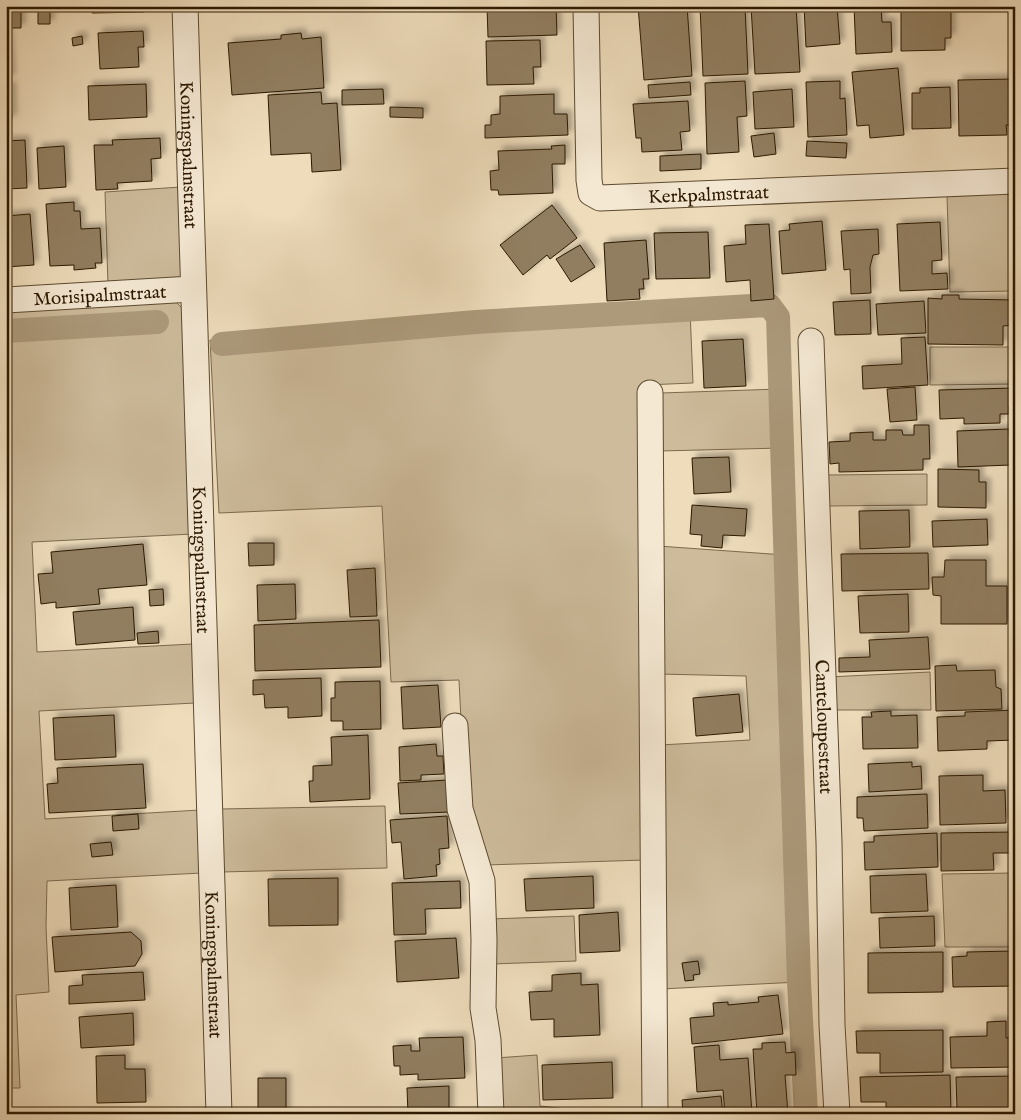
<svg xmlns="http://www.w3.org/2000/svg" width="1021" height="1120" viewBox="0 0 1021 1120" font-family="'IM FELL English',serif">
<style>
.green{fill:#cdbb9b;stroke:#7c6a4e}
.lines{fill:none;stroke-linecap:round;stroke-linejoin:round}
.canal{stroke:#ac9a7b;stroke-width:24}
.building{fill:#917e61;stroke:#2c1900;filter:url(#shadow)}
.minor-casing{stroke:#5c4a2f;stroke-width:27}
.minor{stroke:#f4e8d3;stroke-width:25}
.labels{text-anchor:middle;stroke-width:4.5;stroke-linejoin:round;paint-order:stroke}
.street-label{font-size:19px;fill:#2c1900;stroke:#f4e8d3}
</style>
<defs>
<filter id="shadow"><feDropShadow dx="4.5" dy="-4.5" stdDeviation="2.5" flood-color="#0004"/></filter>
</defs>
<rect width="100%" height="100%" fill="#eedcbb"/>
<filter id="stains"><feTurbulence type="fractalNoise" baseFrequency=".004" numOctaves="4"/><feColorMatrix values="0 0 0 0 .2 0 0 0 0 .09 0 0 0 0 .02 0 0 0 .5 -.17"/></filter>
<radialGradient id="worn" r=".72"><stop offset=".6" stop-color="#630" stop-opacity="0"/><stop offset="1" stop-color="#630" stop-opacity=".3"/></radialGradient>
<path class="green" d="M181 187V279L108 285 105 192Z
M1015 190V291L950 292 947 195Z
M176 302 185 311 193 534 32 542 37 652 193 644 195 703 39 711 45 819 200 810 202 873 47 881 46 927 49 992 16 995 20 1088H6V308Z
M690 310 693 383 645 385V860L485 865 465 802 459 680 391 682 382 506 219 513 210 340 222 344 476 322Z
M930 347H1015V384L930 385Z
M780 389 782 448 660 451 661 393Z
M927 474V505L827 506V475Z
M658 546 785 555 799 982 661 989 660 745 750 740 746 676 658 674Z
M930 672 931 710H829L828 677Z
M385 806 387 868 221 872 220 809Z
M1015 873V947H945L942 874Z
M574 916 576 961 492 964 490 919Z
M537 1055 540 1106 611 1114H498L496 1058Z"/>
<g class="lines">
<path class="canal" d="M6 331 157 322
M222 344 476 322 769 305 778 317 799 982 806 1114"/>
</g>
<path class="building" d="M6 6H21V28H6Z
M44 6H59V10H50V24H38V10H44Z
M92 6H144V12L92 13Z
M487 6H556L557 35 488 37Z
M638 6H687L692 76 644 80Z
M700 6H745L748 74 703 76Z
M751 6H796L800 72 755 74Z
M804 6H837L840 44 806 47Z
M854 6H881L882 22H891L892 52 856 54Z
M901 6H951V38H945V50L901 51Z
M143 31 144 47H138L139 67 100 69 98 33Z
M6 33H8L11 79H6Z
M301 33 302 39 321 37 324 88 232 95 228 43 281 39V35Z
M82 36 83 44 73 46 72 38Z
M540 40 541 67H533L534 84 487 85 486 41Z
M898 68 904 135 870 138 869 125 857 126 852 72Z
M1014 79 1015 125H1006L1007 135 959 136 958 80Z
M745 81 747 116 737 117 739 152 707 154 705 83Z
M840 81V99L845 98 847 135 808 137 806 82Z
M690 82 691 95 649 98 648 85Z
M146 84 147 117 89 120 88 86Z
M6 86H11L12 119H6Z
M950 87 951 128 912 129V93H920V88Z
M383 89 384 104 342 105V90Z
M792 89 794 127 755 129 753 92Z
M321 92 322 104 337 103 341 170 312 172 311 153 271 155 268 95Z
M554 94V114H567L568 135 485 138V125H491V115L500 114V96Z
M688 101 690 131 680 132 682 150 642 152 641 138H636L633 104Z
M390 107 423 108V118L390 117Z
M774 133 776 154 754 157 751 136Z
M160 138 161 158 151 159 152 181 117 183 118 189 96 190 94 145H113L112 140Z
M25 140 27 188 6 189V141Z
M807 141 847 143 846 158 806 156Z
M565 145V164H552L553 193 499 195 498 190H491L490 171 499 170 498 151 552 149 551 146Z
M64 146 66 187 39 189 37 148Z
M701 154V169L660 171V156Z
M74 202V211H80L81 229 100 228 102 263H95L96 268 74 270V265L50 266 46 204Z
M552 205 577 238 550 259 547 255 523 275 500 245Z
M30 214 34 265 6 267V216Z
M822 221 826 270 782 274 779 231 790 230 789 224Z
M940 222 942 260 932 261V274L947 273 948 289 900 291 897 224Z
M769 224 774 299 751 301 750 280 726 282 724 246 746 244 745 225Z
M878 229 879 254 873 255 870 267 871 293 851 294 850 269 844 270 841 231Z
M708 232 710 278 656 279 654 233Z
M646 240 649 279H643L644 289H639L640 299 607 301 604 243Z
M580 245 595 267 571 282 556 259Z
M942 295H959V299L1015 300V325L1003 326V345L928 344V298L942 299Z
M870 300 871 334 835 335 833 302Z
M924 301 926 333 878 335 876 304Z
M925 337 928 385 863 389 862 366 902 364 901 338Z
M743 339 746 386 704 388 702 341Z
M915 387 917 420 890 422 887 389Z
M1014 388V405L1009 406V414H1000V423L964 424V418L940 419 939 390Z
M914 425H929L930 459H923V470L839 472V463L830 464 829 442 850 441V433L873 432V440H886V430H902L903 435H914Z
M1009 429 1011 465 958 467 957 431Z
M729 457 731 492 694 494 692 458Z
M938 469 979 470V482H986V508L938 507Z
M692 505 747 509 745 536 723 535 722 548 701 546 702 535 690 534Z
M909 510 910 547 860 549 859 511Z
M987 519 988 545 933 547 932 521Z
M248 543H274V565L249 566Z
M143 544 147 585 98 589 100 604 56 608V602L41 604 38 574 53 573 51 552Z
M928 553 929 589 842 591 841 554Z
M945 560H986V586H1007V624H941V596L933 595 932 577H944Z
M375 568 377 616 350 617 347 570Z
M295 584 296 619 258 621 257 585Z
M163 589 164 605 150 606 149 590Z
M908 594 909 632 860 633 858 596Z
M133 607 135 640 76 645 73 612Z
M379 620 381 667 255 671 254 625Z
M158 631 159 643 138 644 137 633Z
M928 637 930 669 839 672V658L870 657 869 640Z
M956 665 957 671 995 670 996 687 1001 689 1002 709 936 711 935 666Z
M321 678 322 716 288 718V707L265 708 264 694 253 695V680Z
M380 681 381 729 343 730V721H331V698H335V682Z
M438 685 441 727 403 729 401 687Z
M739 694 743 732 696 736 693 698Z
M1015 710V740L987 741V749L938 751 937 717 965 716V712Z
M891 711V716L917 715 918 748 863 749 862 717H872L871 712Z
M114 715 116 757 55 760 53 718Z
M368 735 370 799 310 802 309 781H313V766L332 765 331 737Z
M436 744 437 756H443L444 774 421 775V780L400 781 399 747Z
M912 762V767L921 766 922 789 869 792 868 764Z
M143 764 146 808 49 813 47 784 58 783 57 768Z
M983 775V791L1005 790 1006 823 940 825 939 776Z
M448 780 450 812 400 814 398 783Z
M927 794 928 828 864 831 863 818H857V797Z
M138 814 139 829 113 831 112 816Z
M447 816 449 848 439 849 440 864 436 865 437 876 404 879 401 842 392 843 390 820Z
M1015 832V853H993L994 870 941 871V833Z
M937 833 938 867 865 870 864 842H874V836Z
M111 842 113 855 92 857 90 844Z
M926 874 928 911 871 913 870 876Z
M593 876 594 908 526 911 524 879Z
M338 878V925L269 926 268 879Z
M460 881 461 908 425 909 426 934 394 935 392 883Z
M116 885 118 927 71 930 69 888Z
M618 912 620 951 580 953 579 915Z
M934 916 935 946 880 948 879 918Z
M131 932 141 941 142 954 135 966 55 972 52 937Z
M456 938 459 978 397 982 395 941Z
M1014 951 1015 986 953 987 952 957 967 956V952Z
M943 952V992L868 993V953Z
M698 961 700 974 693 975 694 980 685 981 682 963Z
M143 972 145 1000 69 1004V986L83 985 82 975Z
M581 973V985L598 984 600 1035 554 1037V1019L531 1020 529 992 552 991V975Z
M778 995 783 1034 692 1044 690 1018 714 1016 713 1003 728 1002V1005L759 1002 758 997Z
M133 1013 134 1045 81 1048 79 1017Z
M1006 1021V1038L1015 1037V1067L951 1068 950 1037 987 1036V1022Z
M943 1030V1072L880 1073V1053H857L856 1031Z
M463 1037 465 1078 418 1080V1074L400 1075V1066H394L393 1046 411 1045V1051H420L419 1038Z
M785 1042 786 1053 795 1052 796 1075H785L788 1114H757L753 1049H762V1043Z
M719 1045 720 1060 748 1058 752 1114H725L723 1090 697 1092 694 1047Z
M125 1055V1069H145L146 1102 97 1103 96 1056Z
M612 1062 613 1098 543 1100 542 1065Z
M950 1075 951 1112 886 1114V1102H861L860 1077Z
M1015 1076V1109L957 1110 956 1077Z
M258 1078H286V1114H258Z
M449 1086V1114H408L407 1088Z
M721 1096 723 1114H683L682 1100Z
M960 1113H1015V1114Z"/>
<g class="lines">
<defs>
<g id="minor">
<path id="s1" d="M185 6 219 1114"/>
<path id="s2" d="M586 6 589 180 591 193 600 198 1015 181"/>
<path id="s3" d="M6 300 192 289"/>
<path id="s4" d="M811 341 829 842 832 1025 837 1114"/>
<path d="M650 393 655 1114"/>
<path d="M455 726 460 809 482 881 484 940 483 1008 488 1040 491 1114"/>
</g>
</defs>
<use href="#minor" class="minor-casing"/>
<use href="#minor" class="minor"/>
</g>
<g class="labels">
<g class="street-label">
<text dy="7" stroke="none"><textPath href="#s1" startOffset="149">Koningspalmstraat</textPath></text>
<text dy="7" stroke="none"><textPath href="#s2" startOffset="306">Kerkpalmstraat</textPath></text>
<text dy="7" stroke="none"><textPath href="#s3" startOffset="94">Morisipalmstraat</textPath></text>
<text dy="7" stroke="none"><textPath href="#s1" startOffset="554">Koningspalmstraat</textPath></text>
<text dy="7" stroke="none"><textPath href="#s4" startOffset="386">Canteloupestraat</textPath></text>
<text dy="7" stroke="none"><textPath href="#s1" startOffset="959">Koningspalmstraat</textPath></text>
</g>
</g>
<rect width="1021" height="1120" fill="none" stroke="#eedcbb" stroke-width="25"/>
<rect x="8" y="8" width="1006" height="1105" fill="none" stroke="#2c1900" stroke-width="2.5"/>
<rect x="12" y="12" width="996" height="1095" fill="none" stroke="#2c1900"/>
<rect width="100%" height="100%" filter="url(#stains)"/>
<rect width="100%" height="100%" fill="url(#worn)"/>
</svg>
